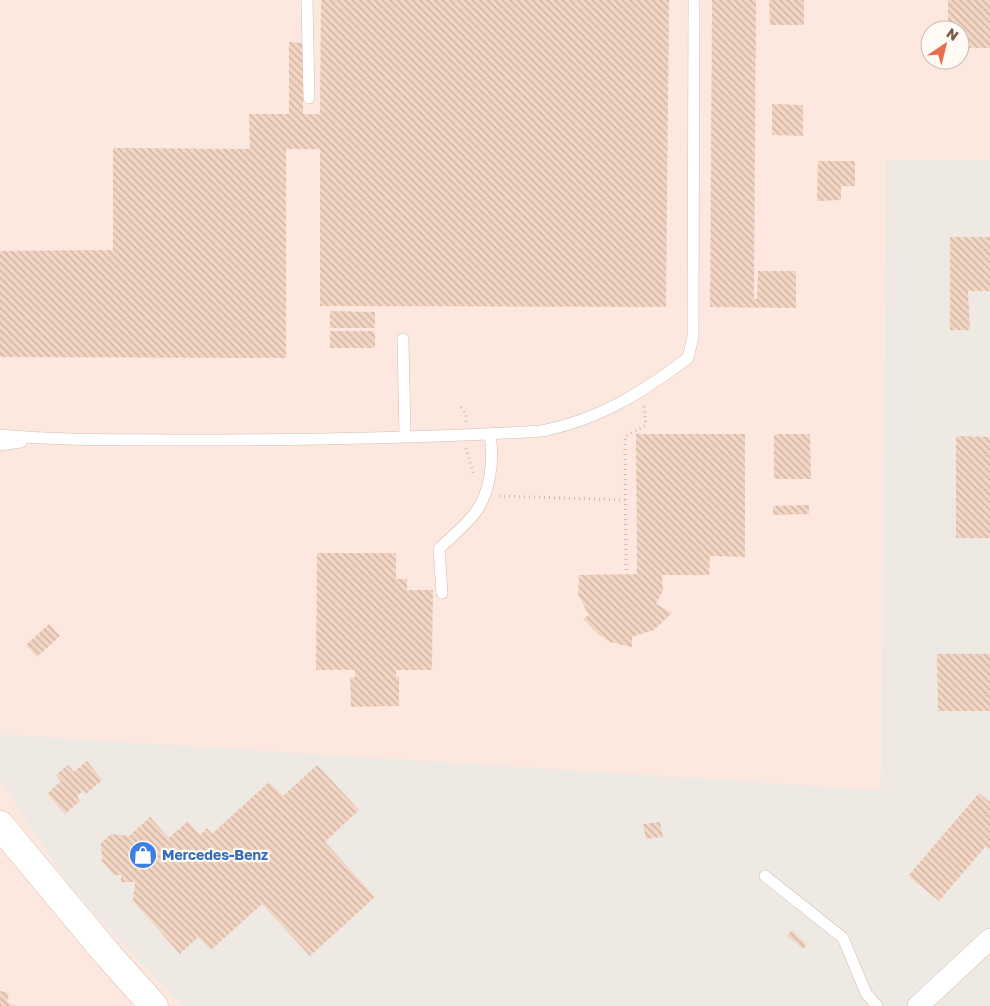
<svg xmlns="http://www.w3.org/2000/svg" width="990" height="1006" viewBox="0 0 990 1006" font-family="'Golos Text',sans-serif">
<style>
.commercial{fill:#fde8e0;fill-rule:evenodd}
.industrial{fill:#efe9e4}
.building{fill:url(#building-back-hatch)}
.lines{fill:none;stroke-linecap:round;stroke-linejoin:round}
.service-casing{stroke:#d1beb0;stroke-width:12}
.minor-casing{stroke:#d1beb0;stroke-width:22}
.secondary-casing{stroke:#d6c0b0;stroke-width:29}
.path{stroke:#d9b8a5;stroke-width:3;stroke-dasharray:1 4;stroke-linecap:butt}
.service{stroke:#fff;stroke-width:11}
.minor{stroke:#fff;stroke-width:21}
.secondary{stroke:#fff;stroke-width:28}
.labels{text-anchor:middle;stroke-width:4.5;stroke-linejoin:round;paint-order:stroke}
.shop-label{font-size:14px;font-weight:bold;fill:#366cbe;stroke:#fffaf3;text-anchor:start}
</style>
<defs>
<pattern id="building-back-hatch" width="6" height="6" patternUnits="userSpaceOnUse" patternTransform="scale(1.25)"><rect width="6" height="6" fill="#f3d5c3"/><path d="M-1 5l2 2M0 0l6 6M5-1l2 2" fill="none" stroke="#cab0a1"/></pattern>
</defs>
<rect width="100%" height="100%" fill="#fdf6ec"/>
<path class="commercial" d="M0 0H990V160H886L881 791 0 734ZM930 30H960V60H930Z
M0 780 68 885 182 1006H0Z"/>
<path class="industrial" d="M886 160H990V1006H182L68 885 0 780V734L881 790Z"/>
<path class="building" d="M321 0H669L666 307 320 306V149H286V358L0 357V251L113 250V148L250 149 249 114H289V42L303 43V114H320Z
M712 0H756L754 299H757L758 271H796V308L710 307Z
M769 0H804V25H770Z
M948 0H990V48H960V30H948Z
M772 104 803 105V136L772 135Z
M818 161H855V186H841V200L817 201Z
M950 237H990V291H968L970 330H950Z
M330 311 375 312V328H330Z
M330 331H375V348H330Z
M636 434H745V557L710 556 709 575H662L663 590 656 604 672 613 654 630 632 637V647L610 642 599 635 583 619 589 615 578 595 579 575 637 574Z
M774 434H810L811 479H774Z
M956 436 990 437V538H956Z
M809 505V514L773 515V506Z
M317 553H396V579H407V590H433L432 670H396V676L399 677V706L351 707 350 677H355V670H316Z
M49 624 60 636 37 657 26 645Z
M937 654H990V711H938Z
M87 761 102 780 86 794 83 791 77 796 80 801 65 814 47 794 61 781 56 775 68 765 74 772Z
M317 765 359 810 325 842 375 897 310 956 262 904 211 950 198 937 180 954 133 901 135 882H121V875H114L102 861 101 843 111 834 129 836 150 817 169 838 188 821 200 835 207 828 212 834 269 782 283 796Z
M979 793 990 802V849L986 846 939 901 908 876Z
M660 822 663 837 646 839 643 824Z
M792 930 807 945 803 949 787 936Z
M0 991 9 993 7 1002 16 1006H0Z"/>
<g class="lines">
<defs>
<path id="service" d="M307 0 309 98
M403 339 405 437
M0 435C64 441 129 439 193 440 310 440 426 438 542 431 601 419 641 393 688 358L693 337 694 0
M0 445 21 442
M442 593 439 549C451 537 465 526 475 513 491 492 494 459 490 434
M765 876 843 938 866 993 877 1006"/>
<path id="minor" d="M918 1006 990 939"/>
<path id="secondary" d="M0 825 109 956 154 1006"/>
</defs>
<use href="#service" class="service-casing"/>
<use href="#minor" class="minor-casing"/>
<use href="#secondary" class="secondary-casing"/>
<path class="path" d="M461 407 466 414V422
M466 448 474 475
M499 496 625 500
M626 570 625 437 646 425 644 406"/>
<use href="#service" class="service"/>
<use href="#minor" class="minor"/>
<use href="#secondary" class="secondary"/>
</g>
<defs>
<symbol id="shop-disc" viewBox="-11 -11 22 22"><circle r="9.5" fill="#3f7fe0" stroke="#fffaf3"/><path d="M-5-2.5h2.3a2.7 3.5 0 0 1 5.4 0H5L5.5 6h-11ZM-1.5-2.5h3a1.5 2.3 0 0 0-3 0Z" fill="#fff"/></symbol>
</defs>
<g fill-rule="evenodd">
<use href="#shop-disc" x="127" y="839" width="32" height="32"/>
</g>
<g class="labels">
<g class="shop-label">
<text x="162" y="860">Mercedes-Benz</text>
</g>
</g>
<g transform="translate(945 45) rotate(35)"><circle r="24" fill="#fffaf3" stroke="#cabbb1"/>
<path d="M0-4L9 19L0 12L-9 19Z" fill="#e76f51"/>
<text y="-8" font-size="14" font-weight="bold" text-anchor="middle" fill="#7a5c4d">N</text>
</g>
</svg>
